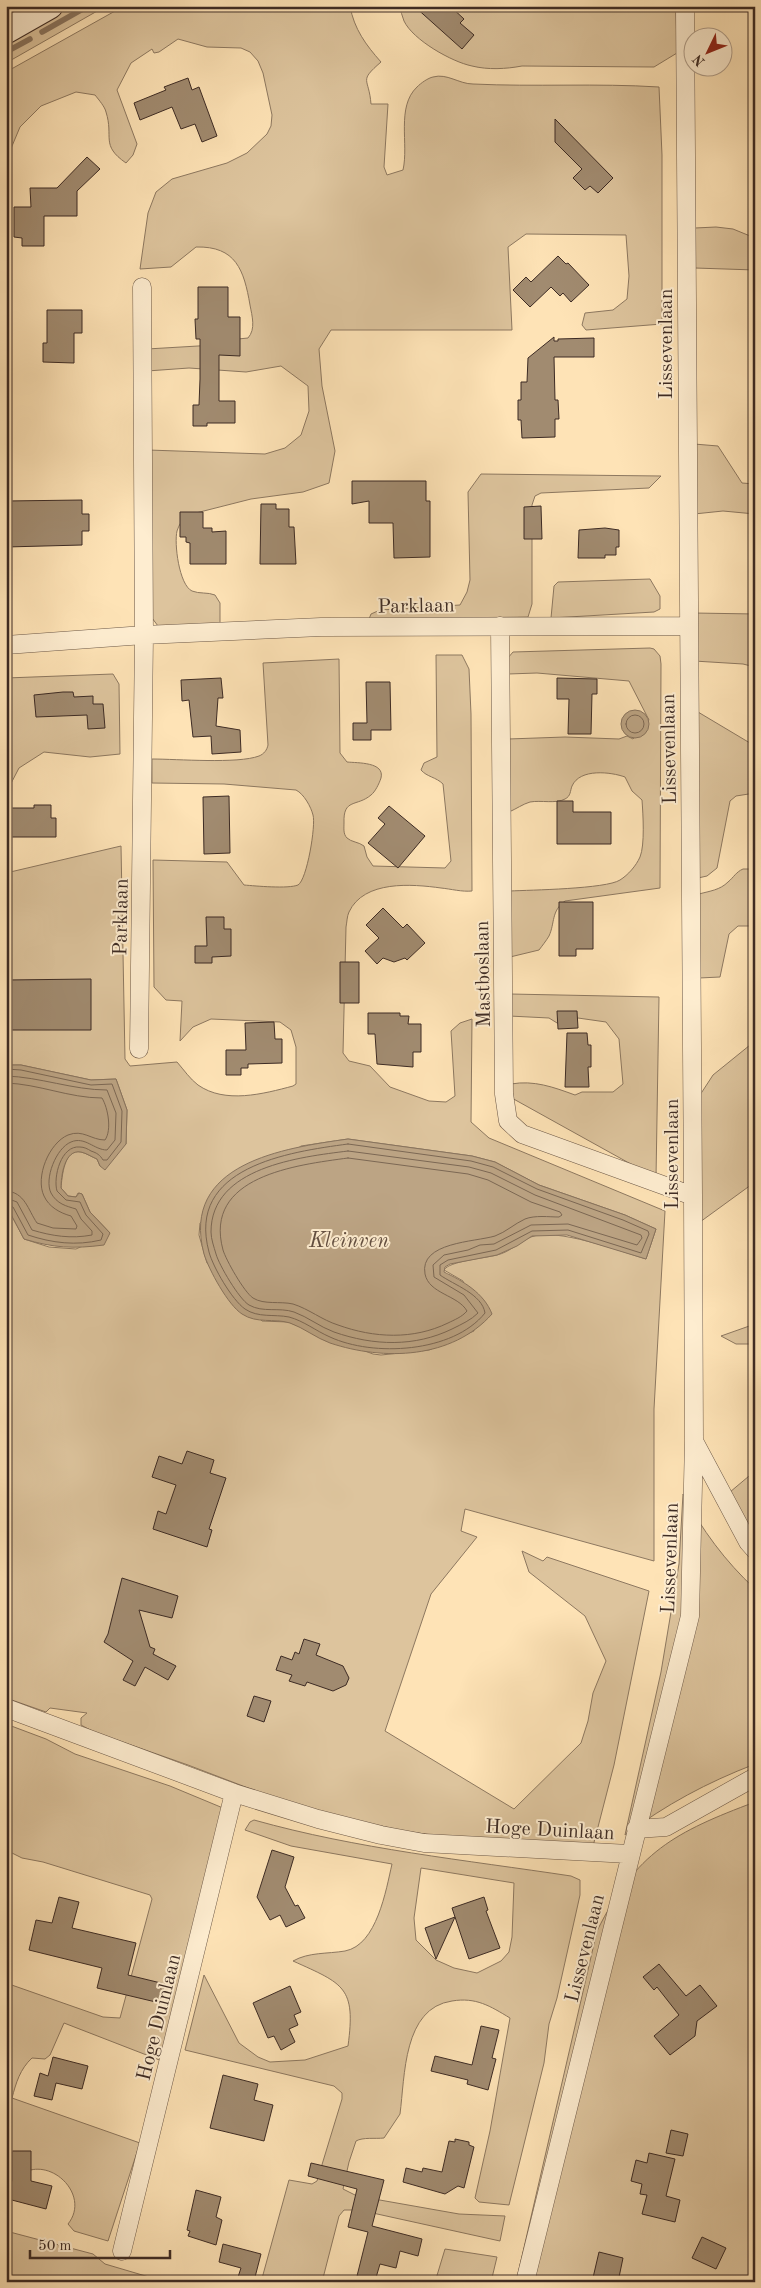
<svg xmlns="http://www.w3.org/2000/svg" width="761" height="2288" viewBox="0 0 761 2288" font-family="'Old Standard TT',serif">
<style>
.green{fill:#ddc49d;stroke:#8d7860;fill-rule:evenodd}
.water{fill:#bca484;stroke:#89745e}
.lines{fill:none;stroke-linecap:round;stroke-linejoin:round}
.shore{stroke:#7c6854;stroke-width:1}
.stream{stroke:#89745e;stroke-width:5.5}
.building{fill:#a18b70;stroke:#3d2b24}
.street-casing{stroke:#6d5948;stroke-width:19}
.secondary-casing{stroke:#3d2b24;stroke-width:27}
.street{stroke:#feedd0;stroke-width:18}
.secondary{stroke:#feedd0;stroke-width:25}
.labels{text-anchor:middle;stroke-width:4;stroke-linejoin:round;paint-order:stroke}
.street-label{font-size:20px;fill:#3d2b24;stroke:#feedd0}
.water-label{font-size:21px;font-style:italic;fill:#634f41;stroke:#feedd0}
</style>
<rect width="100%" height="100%" fill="#fee3b6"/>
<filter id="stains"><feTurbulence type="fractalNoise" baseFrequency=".004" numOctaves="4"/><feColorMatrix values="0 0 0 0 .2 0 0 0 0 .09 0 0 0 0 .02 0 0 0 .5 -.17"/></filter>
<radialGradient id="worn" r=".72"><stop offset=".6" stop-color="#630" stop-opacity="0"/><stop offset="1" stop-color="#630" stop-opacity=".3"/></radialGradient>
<path class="green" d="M67 6H106L6 63V40Z
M124 6H350C354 29 366 45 381 62 358 82 369 77 371 104H388L384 167 387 175 403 170C409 144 396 107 417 87 421 83 428 78 433 77 447 73 459 84 473 84 535 87 597 83 659 87L662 155V324L586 330 582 325 585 313 613 310 627 299 629 276 626 235 526 234 508 247 512 330H331L319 349 322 386 335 451 329 483 303 492 251 499 188 515C183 519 179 524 177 531 174 543 179 585 192 591 199 594 208 592 215 595L220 603V625L158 626 149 614 148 450 265 454 285 448 301 435 309 411 308 386 281 366 246 372 189 368 147 371V349L215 345 238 339 248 338C256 329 252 316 250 305 244 270 236 246 196 247L171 267 140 269 148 213 156 192 172 179 227 163 247 153 267 134 271 126 272 115 263 73 258 61 250 52 241 48 207 47 178 39 159 52 154 53 152 49 131 63 117 90 137 144 133 155 126 163C100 145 114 137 106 112 105 107 99 100 95 95L76 92 41 106 20 127 7 158 6 219V72Z
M399 6H676L677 53 654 67 522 66C506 69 488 70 472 66 452 62 413 40 404 21 402 16 401 11 399 6Z
M716 227 733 229 755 238V270L695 268V228Z
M694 444 718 446 742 483 755 484V514L723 511 694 514Z
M481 474 661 476 649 488 541 493 535 496 532 505V604L528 617 369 619 371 614 380 610 460 605 467 592 470 580 468 492Z
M650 579 660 596V609L654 612 551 618 554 586 558 582Z
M694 613 755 614V667L743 664 694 661Z
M650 648 654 649 660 656 661 664 660 888 565 901C551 911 555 923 549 936 546 941 542 946 539 950L510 957V891C530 890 606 889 620 880 628 875 636 866 640 857 645 845 643 814 642 800L632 791 625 777C611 772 580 768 572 786 570 791 571 796 565 799 556 804 541 800 530 802 523 804 516 809 509 812L508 739 565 737 619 739 627 736 633 739 649 720 629 681 537 673 508 674 507 659 513 652Z
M436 655H462L469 669 471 714 472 891C462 892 451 889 441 888 412 884 364 880 349 912 347 916 347 922 346 927L343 1053 349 1061 370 1066 390 1087 429 1101 446 1102 455 1096 451 1031 460 1023 472 1019 471 1122 489 1138 665 1211 654 1409V1561L465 1509 461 1531 477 1537 431 1594 385 1731 514 1809 581 1743 588 1721 593 1693 606 1661 585 1616 529 1572 522 1551 543 1561 547 1557 649 1591 614 1765 590 1858 404 1831 358 1821 277 1799 188 1765 94 1732 81 1725V1718L87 1713 50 1708 46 1712 6 1698V1205L24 1239 49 1247 76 1249 110 1233 90 1212 82 1194 78 1193 76 1197 68 1196 61 1188C62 1177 64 1148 81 1152 86 1153 92 1157 97 1159L100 1166 126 1144 127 1110 116 1079 91 1080 21 1065H6V873L121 846 125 1059 130 1066 177 1062C184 1070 190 1079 198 1085 225 1104 263 1094 293 1086L296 1084V1047L291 1030 280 1022 211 1019 193 1027 180 1041 182 1001 166 1000 154 987 153 860 227 862 244 885C256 886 288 889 298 885 307 880 316 825 313 815 311 807 304 794 296 790L224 784 152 783V759C177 759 238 764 259 756 264 754 267 750 268 745L263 663 339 659 340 753 347 762C358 763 385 762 381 778 379 784 375 792 371 795 357 807 343 798 344 823 344 828 343 834 347 838 351 842 359 842 364 846L367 857 373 866 445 868 451 861 443 784C436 777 427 777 421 770L424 763 437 757ZM348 1139 472 1156 495 1162 539 1185 625 1215 656 1229 646 1259C620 1251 555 1227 531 1237 519 1242 510 1252 497 1255 486 1258 449 1261 444 1270L463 1281 474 1331 429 1350 381 1355 373 1354 288 1322 262 1321 207 1263 199 1235 200 1223 301 1146Z
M113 674 119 684 120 754 90 757 44 752 19 768 6 793V678Z
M698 712 755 746V793L736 796 730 801 717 868 707 876 698 878Z
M743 869H755V926H738L729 934 720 977 699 978V894C710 891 720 890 728 882 734 877 736 872 743 869Z
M510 994 659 997 656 1178 510 1097 511 1084C534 1080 553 1087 575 1095L582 1092H613L623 1084 619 1039 606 1022 578 1018 562 1026 549 1018 509 1016Z
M755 1041V1182L700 1222V1095L713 1075Z
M755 1324V1344H736L721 1336Z
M755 1471V1537L730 1492Z
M683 1494C702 1530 725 1561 755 1589V1764C706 1783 667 1804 625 1835L661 1672 679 1564Z
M6 1724 46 1739 75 1754 170 1786 223 1808 162 2061 64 2023 50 2055 45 2059 32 2058C20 2069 16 2083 12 2098L140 2143 108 2241 74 2231 68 2224C96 2189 31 2139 6 2193V1983L103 2017 120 2018 152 1899 150 1895 43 1862 22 1858 6 1850Z
M755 1802V2282H516L597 1931C636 1852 675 1832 755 1802Z
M254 1820C357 1849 465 1860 571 1876L580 1880V1895L557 1998 549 2024 544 2063 509 2205 479 2202 475 2198 490 2131 510 2018C490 2006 476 1997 452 2001 403 2008 405 2076 400 2114L384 2138C375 2139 363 2137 356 2141L349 2162 343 2189 357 2196 459 2214 505 2216 500 2241 359 2210H344L339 2216 322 2282H261L289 2180 312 2184 317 2181 342 2099V2093L334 2086 185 2050 204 1975 239 2043 258 2057 270 2062 305 2060 348 2046C356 1987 344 1984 293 1961 309 1952 327 1954 345 1951 377 1945 386 1890 392 1864L291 1846 245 1830 250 1822ZM421 1868 514 1883 512 1937 509 1952 501 1961 477 1973 454 1968 436 1960 416 1940 414 1918Z
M6 2231 93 2254 105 2264 166 2282H6Z
M445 2249 497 2257 491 2282H435Z"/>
<path class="water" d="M621 724a14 14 0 1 1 28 0a14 14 0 1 1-28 0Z
M6 1065H21L91 1080 116 1079 127 1110 126 1144 105 1170 100 1166 97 1159C92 1157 86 1153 81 1152 64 1149 61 1177 61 1188L68 1196 76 1197 79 1193 82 1194 90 1212 110 1233 104 1245C73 1249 54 1248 24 1239L6 1205Z
M348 1139 472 1156 495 1162 539 1185 625 1215 656 1229 646 1259 567 1235 532 1236 517 1246 497 1255 450 1264 445 1267 444 1272C463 1281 484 1293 492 1314 452 1359 384 1361 330 1343 316 1338 304 1328 290 1323 274 1318 257 1324 242 1314 228 1305 209 1270 204 1254 180 1163 284 1148 348 1139Z"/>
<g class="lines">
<path class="shore" d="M626 724a9 9 0 1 1 18 0a9 9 0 1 1-18 0Z
M6 1069 21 1070 91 1085 112 1084 122 1111 121 1142 107 1160H103C100 1155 97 1153 91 1151 88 1149 84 1147 80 1147 61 1145 53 1177 57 1191L66 1200 80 1202 86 1215 103 1234 101 1240C76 1246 52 1243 28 1235L13 1207 6 1205
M6 1076C40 1077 73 1090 107 1090L116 1113 115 1140 107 1150C94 1150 85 1136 71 1142 56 1148 44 1179 51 1193 57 1204 66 1206 76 1209L81 1219 92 1231V1235C71 1239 52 1236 32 1230L17 1202 6 1198
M6 1083C39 1084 69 1098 102 1098 108 1108 112 1130 105 1140 91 1140 83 1129 68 1135 49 1143 35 1177 44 1196 49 1207 60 1213 71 1216L77 1226 76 1229 53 1228 37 1223C28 1210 25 1192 6 1191
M348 1144 471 1161 493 1167 537 1189 623 1220 648 1231 649 1234 641 1253 568 1230 532 1231 496 1250 448 1260 440 1265V1275C454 1285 482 1294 485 1313 453 1353 373 1357 330 1337 316 1331 304 1321 289 1317 274 1314 258 1318 245 1309 232 1300 213 1267 209 1252 186 1167 288 1152 348 1144Z
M348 1151 469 1167 491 1173 535 1195 641 1235 642 1238 637 1245 568 1224 531 1225 494 1244 480 1245 468 1250 444 1255 433 1265 434 1277 464 1295 478 1313C471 1320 462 1324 452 1329 415 1347 374 1346 334 1332 320 1327 308 1317 294 1312 279 1307 263 1313 249 1305 239 1299 219 1265 216 1254 214 1247 211 1239 211 1232 211 1167 300 1157 348 1151Z
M348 1158 468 1174 488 1180 531 1202 560 1212 562 1215 559 1217C549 1217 535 1215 525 1219 514 1224 506 1232 495 1236 475 1242 419 1242 425 1274 429 1294 458 1295 467 1311 462 1317 454 1320 448 1323 413 1340 374 1338 338 1325 322 1320 309 1309 293 1304 280 1301 264 1305 253 1298 244 1292 226 1260 223 1250 203 1176 296 1165 348 1158Z"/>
<path class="stream" d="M42 32 88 6
M6 52 30 39"/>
</g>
<path class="building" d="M414 6H450L464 19 460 23 474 35 462 49Z
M188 78 192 90 199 87 217 136 202 142 195 124 181 129 172 107 140 120 134 103 166 90 164 87Z
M555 119 613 178 598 193 590 186 585 190 573 178 582 169 555 142Z
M87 157 100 169 77 191V216H44V246H22V238L14 237V207H31L30 188H57Z
M558 256 566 264 568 263 589 285 571 302 563 293 560 296 551 287 530 307 513 290 526 277 531 282Z
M198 287H228V317H240V356L219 355V401H235V423H207V426H193V405H199L200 379V339H196L195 319H198Z
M47 310H82V333H74V363L43 362V343H47Z
M554 337V341H558V339L594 338V357H554L555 400H558L559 419H555V437L522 438 521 420H518V400H521V382H527L528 358Z
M352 481H426V501H430V557L394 558 393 523H369V501L352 504Z
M82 500V514H89V531H82V545L6 547V501Z
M261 504H276V509H289V527H294L296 564H260Z
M541 506 542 539H524V507Z
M180 512H203V528H212V532L226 531V564H190V543L186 542V537H180Z
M605 528 619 530V547H616V555H605V558H578L579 530Z
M221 678 223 698H218L216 726 240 730 241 752 212 754 211 736 193 737 189 700 182 701 181 680Z
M557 678 597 679V694H592L591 734H568L569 699H557Z
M366 682H390L391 730H371V740H353V723H367Z
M63 692H73L74 697 93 696V704H103L105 728 88 729 87 715 36 717 34 695Z
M229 796 230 853 204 854 203 797Z
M557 801H573V812H611V844H557Z
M34 805H51V818H56V837H6V808H34Z
M389 806 425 836 398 868 368 843 385 824 378 818Z
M559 902H593V949H576V956H559Z
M383 908 403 928 407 924 425 943 407 960 405 958 394 962 383 958 377 964 365 951 379 938 366 925Z
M206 917H224V929H231V956L212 957V963H195V946H207Z
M340 962H359V1003H340Z
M91 979V1030H6V980Z
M557 1011H577L578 1028 558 1029Z
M368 1013H400V1016H409L408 1024H421V1052H413V1067L377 1064 375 1034H368Z
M274 1022 275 1039H282V1063L248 1064V1068H241V1075H226V1050H246L245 1023Z
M567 1033H587L588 1045H591V1067H588L589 1087H565Z
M187 1451 214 1460 210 1473 226 1478 209 1529 212 1530 207 1547 153 1529 158 1511 166 1514 176 1485 152 1477 159 1456 182 1464Z
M122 1578 178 1596 172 1618 139 1610 150 1647 155 1649 153 1654 176 1666 168 1680 145 1667 135 1686 123 1680 133 1661 104 1642 108 1634Z
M304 1639 320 1644 316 1655 343 1666 349 1678 346 1685 333 1691 307 1682 305 1686 289 1681 292 1675 276 1670 281 1656 292 1660 295 1652 299 1654Z
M254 1696 271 1701 264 1722 247 1716Z
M272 1850 294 1857 285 1887 295 1906 298 1905 305 1918 286 1927 280 1915 270 1920 257 1897Z
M59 1897 79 1902 72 1928 136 1943 128 1975 165 1984 160 2003 97 1988 102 1968 29 1950 36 1920 52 1923Z
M484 1897 488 1910 486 1911 500 1948 469 1959 455 1917 436 1959 425 1928 455 1917 452 1908Z
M659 1964 686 1996 700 1985 717 2006 697 2021 695 2036 670 2055 654 2036 679 2015 657 1987 654 1990 643 1977Z
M290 1986 301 2012 294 2015 298 2025 289 2029 295 2042 281 2050 274 2036 268 2038 253 2003Z
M481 2026 499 2030 492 2058 496 2059 488 2090 467 2084 468 2080 431 2071 435 2056 472 2065Z
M53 2057 88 2066 82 2089 56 2083 52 2100 34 2096 40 2073 48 2076Z
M223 2075 258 2084 254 2100 273 2105 264 2141 210 2128Z
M671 2130 688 2134 683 2156 666 2153Z
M455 2139 469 2142V2145L474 2147 464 2188 458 2186 445 2194 403 2182 406 2168 422 2172 423 2168 442 2172 449 2141 455 2142Z
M12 2151H31V2181L52 2186 46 2209 8 2199 12 2180Z
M649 2153 675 2159 666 2196 680 2200 675 2222 642 2214 647 2195 640 2194 642 2184 631 2181 636 2160 647 2163Z
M311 2163 384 2180 372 2226 422 2239 418 2256 400 2251 396 2268 380 2264 375 2281 357 2276 368 2232 348 2227 357 2189 308 2176Z
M196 2190 221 2197 216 2217 222 2220 216 2245 188 2236 190 2231 187 2230Z
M702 2237 726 2248 716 2269 692 2258Z
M223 2244 261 2254 254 2281 238 2277 241 2268 219 2262Z
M599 2252 623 2258 618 2282H592Z"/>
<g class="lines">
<defs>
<path id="street" d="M500 626 504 1094 508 1121 522 1134 693 1196
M6 645 144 635 321 627 688 626
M139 1049 144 635 142 287
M694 1441 748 1542 755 1550
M6 1708 234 1793 318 1819 381 1835 424 1843 629 1854
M636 1829 666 1827 755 1777
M122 2251 234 1793
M525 2282 690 1616 694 1440 693 1196 685 6"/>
<path id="secondary" d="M6 31 50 6"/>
</defs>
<use href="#street" class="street-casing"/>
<use href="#secondary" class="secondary-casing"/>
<use href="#street" class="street"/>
<use href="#secondary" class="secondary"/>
</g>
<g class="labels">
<g class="street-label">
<text transform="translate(665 344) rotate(-90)" y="7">Lissevenlaan</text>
<text transform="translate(416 605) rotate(-1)" y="7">Parklaan</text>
<text transform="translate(668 749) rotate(-91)" y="7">Lissevenlaan</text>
<text transform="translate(120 917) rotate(-89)" y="7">Parklaan</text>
<text transform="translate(482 974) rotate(-91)" y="7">Mastboslaan</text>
<text transform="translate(671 1154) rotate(-90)" y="7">Lissevenlaan</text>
<text transform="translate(669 1558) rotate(-88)" y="7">Lissevenlaan</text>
<text transform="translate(550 1829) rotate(3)" y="7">Hoge Duinlaan</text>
<text transform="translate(584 1948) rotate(-76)" y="7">Lissevenlaan</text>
<text transform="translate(158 2017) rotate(-76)" y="7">Hoge Duinlaan</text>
</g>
<g class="water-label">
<text x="349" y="1247">Kleinven</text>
</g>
</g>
<rect width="761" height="2288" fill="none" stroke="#fee3b6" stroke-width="25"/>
<rect x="8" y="8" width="746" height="2273" fill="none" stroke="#3d2b24" stroke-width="2.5"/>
<rect x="12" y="12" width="736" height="2263" fill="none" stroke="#3d2b24"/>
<g transform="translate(708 52) rotate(227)"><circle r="24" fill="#feedd0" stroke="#b19f8b"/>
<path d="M0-4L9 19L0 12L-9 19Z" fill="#8f2418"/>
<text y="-8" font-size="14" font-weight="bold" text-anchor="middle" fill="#3d2b24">N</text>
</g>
<path d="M30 2250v8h140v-8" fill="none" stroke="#3d2b24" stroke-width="2.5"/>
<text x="38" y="2250" font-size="15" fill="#3d2b24" stroke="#feedd0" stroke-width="4" paint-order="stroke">50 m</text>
<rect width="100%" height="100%" filter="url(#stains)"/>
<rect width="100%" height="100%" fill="url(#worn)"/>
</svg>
